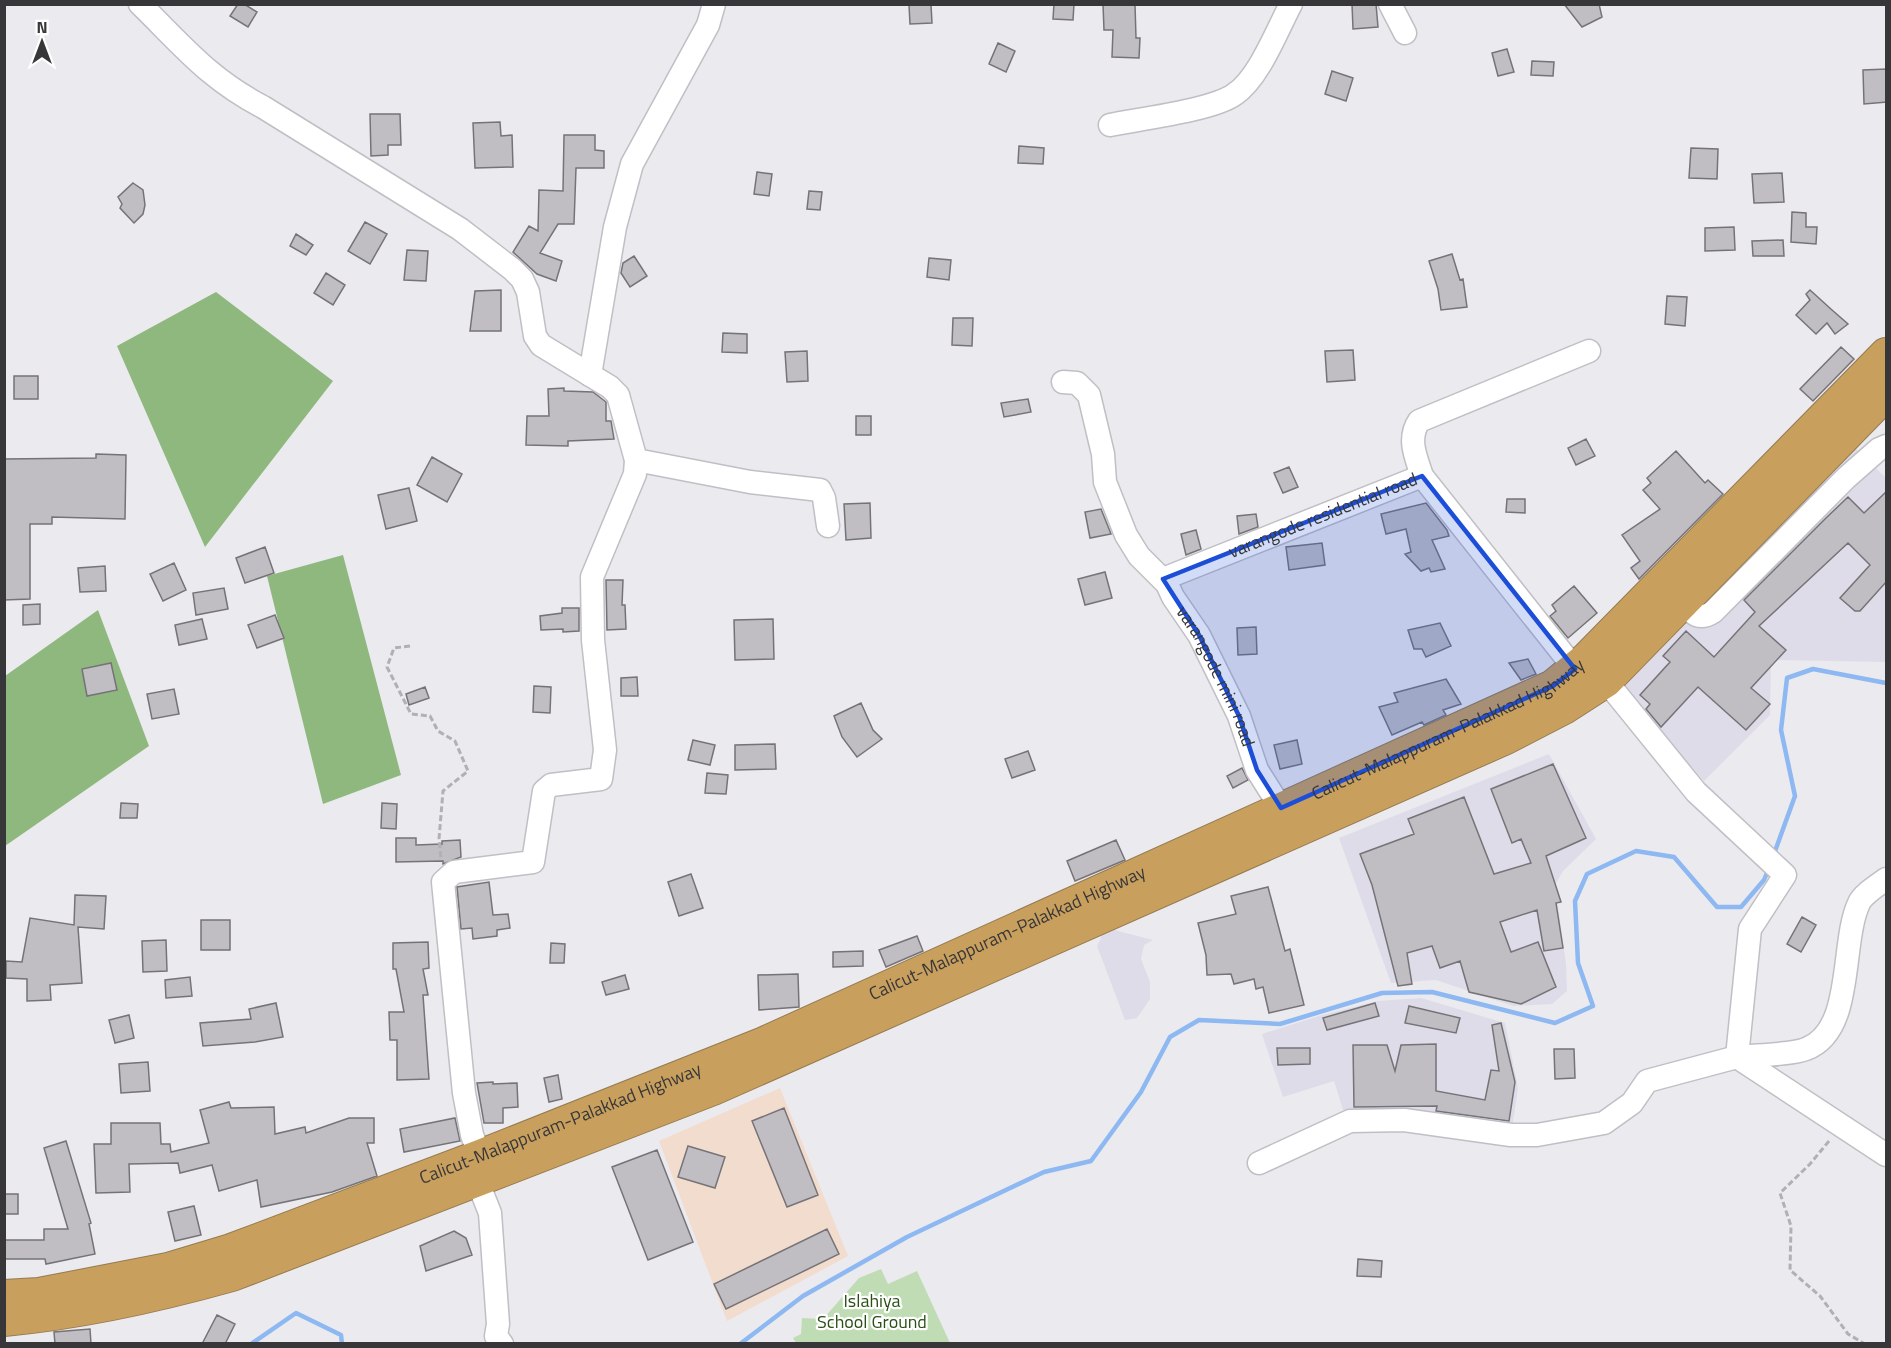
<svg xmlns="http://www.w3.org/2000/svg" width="1891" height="1348" viewBox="0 0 1891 1348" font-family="'Titillium Web',sans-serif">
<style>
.built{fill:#dedce9}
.education{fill:#f1dcce}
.green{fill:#c0dcb5}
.forest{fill:#8eb87d}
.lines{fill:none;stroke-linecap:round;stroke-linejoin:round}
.stream{stroke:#8db8f1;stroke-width:4.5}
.building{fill:#c1bec3;stroke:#767378;stroke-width:1.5}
.minor-casing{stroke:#c0bfc5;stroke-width:25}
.highway-casing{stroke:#957b50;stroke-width:34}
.path{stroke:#b1b0b4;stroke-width:3;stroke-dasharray:6 3;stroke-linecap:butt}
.minor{stroke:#fff;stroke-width:22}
.highway{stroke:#c89f5d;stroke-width:32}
.marked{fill:#1d4ed8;fill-opacity:0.2;stroke:#1d4ed8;stroke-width:4.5;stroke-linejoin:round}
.labels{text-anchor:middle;stroke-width:4.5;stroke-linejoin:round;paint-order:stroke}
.street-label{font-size:18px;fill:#373739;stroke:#fff}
.park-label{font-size:18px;fill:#285014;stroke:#fff}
</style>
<rect width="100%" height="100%" fill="#ebeaef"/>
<path class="built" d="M1850 443 1886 478V662L1771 660 1770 715 1704 781 1621 686Z
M1549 754 1596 839 1563 871 1555 885 1566 964 1567 991 1552 1004 1513 1006 1436 980 1391 983 1339 838Z
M1109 921 1114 930 1153 940 1144 945 1141 959 1150 982V999L1137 1018 1125 1020 1097 946 1101 938 1097 924Z
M1421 998 1505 1023 1518 1088 1512 1129 1430 1114 1343 1110 1334 1081 1283 1097 1262 1034 1322 1015 1378 1001Z"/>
<path class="education" d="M780 1088 848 1256 727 1321 659 1141Z"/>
<path class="green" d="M881 1269 888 1284 917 1271 950 1343H796L793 1338 801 1334 802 1318 823 1319 859 1278Z"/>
<path class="forest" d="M216 292 333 381 205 547 117 346Z
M343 555 401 775 323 804 267 576Z
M98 610 149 746 5 846V676Z"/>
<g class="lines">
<path class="stream" d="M1774 854 1795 796 1781 730 1787 678 1813 669 1886 683
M251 1344 296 1313 341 1335 342 1344
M740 1344 803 1296 907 1237 1044 1172 1091 1161 1141 1092 1170 1037 1199 1020 1280 1024 1382 993 1432 992 1555 1023 1593 1006 1578 963 1575 901 1587 874 1636 851 1674 857 1717 907H1741L1764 880 1769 868"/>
</g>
<path class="building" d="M238 4H244L257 12 248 27 230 16Z
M1054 4H1074L1073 20 1053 19Z
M1103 4H1135L1136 38H1140L1139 58 1112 57 1113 30H1104Z
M1352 4H1376L1378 27 1353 29Z
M1564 4H1599L1602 17 1582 27Z
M909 5H931L932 23 910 24Z
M998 43 1015 51 1006 72 989 64Z
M1507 49 1514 72 1498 76 1492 53Z
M1532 61 1554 62 1553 76 1531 75Z
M1887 69V102L1864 104 1863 70Z
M1332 71 1353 78 1346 101 1325 94Z
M370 114H400L401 145H388V155L371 156Z
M500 122 501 136 512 135 513 167 475 168 473 123Z
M564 135H595V150L604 151V168H576L574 224H558L540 253 562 261 556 281 537 274 513 252 529 226 538 231 539 190 563 191Z
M1019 146 1044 148 1043 164 1018 163Z
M1691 148 1718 149 1717 179 1689 178Z
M757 172 772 174 769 196 754 194Z
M1782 173 1784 202 1754 203 1752 174Z
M133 183 143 190 145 205 143 214 134 223 120 208 122 204 118 197Z
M809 191 822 192 820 210 807 209Z
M1792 212 1806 213V227H1817L1816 244 1791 242Z
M365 222 387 234 370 264 348 251Z
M1734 227 1735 250 1705 251V228Z
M296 234 313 245 306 255 290 246Z
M1783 240 1784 256H1753L1752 241Z
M407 250 428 251 426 281 404 280Z
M1452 254 1460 280 1463 279 1467 307 1441 310 1438 289 1429 261Z
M634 256 647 276 630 287 621 273 623 263Z
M929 258 951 260 949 280 927 277Z
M326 273 345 285 333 305 314 293Z
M501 290V331H470L475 291Z
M1810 290 1832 310 1848 324 1835 334 1827 323 1816 334 1796 315 1810 300 1806 294Z
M1667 296 1687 297 1685 326 1665 324Z
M953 318H973L972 346 952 345Z
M723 333 747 334V353L722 352Z
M1841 347 1854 359 1813 401 1800 389Z
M1353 350 1355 380 1327 382 1325 351Z
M807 351 808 381 787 382 785 352Z
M14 376H38V399H14Z
M564 388V391L593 392 606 402V421H611L614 439 568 441V446L526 445 527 416H549L548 389Z
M1028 399 1031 412 1004 417 1001 403Z
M856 416H871V435H856Z
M1586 439 1595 456 1576 465 1568 448Z
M1676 451 1705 483 1708 480 1723 494 1639 579 1631 568 1640 561 1622 535 1660 509 1643 490 1651 483 1647 478Z
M96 454 126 455 125 519 52 517V524H30V599L4 600V459L96 458Z
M432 457 462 474 447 502 417 485Z
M1289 467 1298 487 1283 493 1274 473Z
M409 488 417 521 386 529 378 495Z
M1887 491V581L1860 611H1855L1840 598 1870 565 1848 543 1759 626 1786 650 1751 688 1770 704 1746 730 1698 687 1661 727 1646 709 1650 704 1640 695 1670 662 1663 656 1686 631 1714 657 1755 612 1744 600 1826 518 1848 497 1864 513Z
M1507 499H1525V513L1506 512Z
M870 503 871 538 846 540 844 504Z
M1426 503 1447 530 1449 536 1432 540 1445 569 1431 572 1429 568 1421 571 1405 554 1411 552 1406 529 1386 534 1381 514Z
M1101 509 1111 534 1090 538 1085 512Z
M1256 514 1258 527 1239 534 1237 516Z
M1196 530 1201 549 1186 555 1181 534Z
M1322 543 1325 565 1289 570 1286 547Z
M265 547 274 573 245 583 236 558Z
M174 563 186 590 163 601 150 574Z
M105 566 106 591 80 592 78 568Z
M1105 572 1112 598 1085 605 1078 579Z
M606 580H623L622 605H625L626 629 607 630Z
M1574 586 1597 613 1568 638 1550 616 1556 611 1552 605Z
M224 588 228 609 196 615 193 593Z
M40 604V624L23 625V605Z
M562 608H579V631L563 632V629L541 630 540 616 562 613Z
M275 615 284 638 257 648 248 625Z
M202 619 207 639 179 645 175 625Z
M773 619 774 659 735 660 734 620Z
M1440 623 1451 646 1426 657 1422 649H1414L1408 630Z
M1256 627 1257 654 1238 655 1237 628Z
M1528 659 1536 674 1521 680 1509 663Z
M111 663 117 690 87 696 82 669Z
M637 677 638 696H621V678Z
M1446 679 1461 704 1443 710 1446 715 1424 725 1422 722 1392 735 1379 707 1398 702 1394 693Z
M534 686 551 687 550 713 533 712Z
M425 687 429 698 409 705 406 694Z
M174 689 179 714 152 719 147 694Z
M861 703 873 730 882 739 857 757 842 737 834 716Z
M693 740 715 745 710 765 688 760Z
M1297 740 1302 764 1280 769 1274 745Z
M775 744 776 769 735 770V745Z
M1028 751 1035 770 1012 778 1005 759Z
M1553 764 1586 838 1546 856 1561 902 1556 903 1563 948 1544 951 1537 910 1500 922 1511 952 1538 942 1556 987 1521 1004 1469 992 1460 961 1440 968 1432 946 1407 953 1412 984 1398 986 1372 885 1360 854 1414 834 1408 819 1464 797 1494 874 1531 863 1521 839 1512 843 1491 789Z
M1242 768 1248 780 1233 788 1227 776Z
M707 773 728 775 726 794 705 793Z
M121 803 138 804 137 818H120Z
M382 803 397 804 396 829 381 828Z
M396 838H416V845L442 844V841L460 840 461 857 443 864V861L396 862Z
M1116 840 1125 860 1075 881 1067 861Z
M691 874 703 908 679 916 668 882Z
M489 882 493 915 508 914 510 928 497 930V936L473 939 472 928 461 929 457 887Z
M1268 887 1285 951 1290 949 1304 1005 1269 1013 1263 987 1256 989 1254 979 1234 984 1231 974 1207 975 1206 955 1198 923 1236 914 1231 896Z
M75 895 106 896 104 929 78 927 82 983 50 985 51 1000 27 1001V979L6 978V961L22 962 30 918 74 925Z
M1802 917 1816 925 1801 952 1787 944Z
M201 920H230V950H201Z
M917 936 923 951 886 967 879 950Z
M166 940 167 971 143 972 142 941Z
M428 942 429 968 423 969 428 995H423L429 1079 397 1080V1040H390L389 1012H404L396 969H393V943Z
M551 943 565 944 564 963H550Z
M863 951V966L833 967V952Z
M798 974 799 1007 759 1010 758 975Z
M625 975 629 989 606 995 602 982Z
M190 977 192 996 166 998 165 980Z
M276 1003 283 1037 255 1042 203 1046 200 1023 251 1019 249 1009Z
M1375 1003 1379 1016 1327 1030 1323 1018Z
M1409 1006 1460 1018 1456 1033 1405 1023Z
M129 1015 134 1038 115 1043 109 1020Z
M1501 1023 1515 1082 1509 1121 1436 1111 1437 1106 1354 1107 1353 1045H1387L1395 1071 1401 1045 1436 1044V1091L1485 1100 1491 1070 1499 1071 1492 1025Z
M1277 1048H1310V1064L1278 1065Z
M1554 1049H1574L1575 1078 1555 1079Z
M148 1062 150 1091 121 1093 119 1064Z
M558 1075 562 1099 549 1102 544 1078Z
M493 1082V1084L517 1083 518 1107 503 1108V1123H484L477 1083Z
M229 1102 231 1108 274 1107 275 1134 305 1127 306 1133 349 1118H374V1143H367L377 1176 332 1192 261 1207 257 1180 219 1191 212 1165 180 1173 178 1163 129 1164 130 1192 96 1193 94 1144H111V1123H160L161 1144H170L171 1152 209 1143 200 1110Z
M784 1108 818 1195 787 1207 752 1121Z
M455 1118 460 1141 404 1152 400 1129Z
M66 1141 91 1223 89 1224 95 1254 46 1264 45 1259H4V1240H44V1229H68L44 1148Z
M688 1146 725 1157 715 1188 678 1177Z
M657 1150 693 1242 648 1260 612 1167Z
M4 1194H18V1214H4Z
M194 1206 201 1235 175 1241 168 1212Z
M827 1229 839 1254 726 1309 714 1284Z
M454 1231 466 1238 472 1255 426 1271 420 1246Z
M1358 1259 1382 1261 1381 1277 1357 1276Z
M217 1315 235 1324 225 1344H202Z
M90 1329 91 1344H55L54 1332Z"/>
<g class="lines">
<defs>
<g id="minor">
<path d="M140 4C183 46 209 79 263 107L460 229 512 269 522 279 528 292 535 336 541 345 610 387 618 395 636 460 635 474 592 577 593 640 605 750 601 779 551 785 544 791 533 862 454 872 443 882 464 1093 472 1135 480 1156"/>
<path d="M1390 4 1405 33"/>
<path d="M1110 125C1139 119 1214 110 1235 94 1259 78 1277 30 1291 4"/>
<path d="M590 375 615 227 632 164 708 25 714 4"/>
<path id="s1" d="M1063 382 1077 383 1089 395 1103 454 1105 482 1126 535 1139 556 1167 584 1173 597 1199 635 1239 716 1257 770 1281 808"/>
<path d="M636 460 750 482 820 490 824 498 828 526"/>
<path id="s2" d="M1163 579 1422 476"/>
<path d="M1682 603C1693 614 1699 621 1713 612L1846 478 1879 449 1886 446"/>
<path d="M1575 669 1422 476C1416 457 1407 439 1419 421L1589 351"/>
<path d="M1737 1057C1754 1055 1791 1055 1806 1049 1855 1031 1840 943 1859 903 1863 894 1878 885 1886 879"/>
<path d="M1737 1057 1886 1155"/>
<path d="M1259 1163 1350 1121 1404 1120 1511 1135H1537L1604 1123 1632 1103 1647 1081 1737 1057 1750 929 1785 875 1696 792 1606 681"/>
<path d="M477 1180 490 1213 498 1324 496 1336 502 1344"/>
</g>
<g id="highway">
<path id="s3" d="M4 1296 39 1294 168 1269 231 1250 480 1156 764 1043 1553 686 1586 659 1886 354"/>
<path d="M4 1320C81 1313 157 1296 232 1275L713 1089 1506 738 1564 708 1606 681 1886 394"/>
</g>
</defs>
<use href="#minor" class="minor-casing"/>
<use href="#highway" class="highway-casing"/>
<path class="path" d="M410 646 394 648 387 667 411 714 430 716 438 731 455 741 468 771 443 791 439 839 441 859
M1829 1141 1810 1164 1780 1193 1791 1226 1790 1270 1820 1296 1848 1334 1865 1344"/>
<use href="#minor" class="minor"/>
<use href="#highway" class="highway"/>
</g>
<path class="marked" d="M1422 476 1575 669 1553 686 1281 808 1257 770 1239 716 1199 635 1163 579Z"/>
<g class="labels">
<g class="street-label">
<text dy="6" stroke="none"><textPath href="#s2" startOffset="172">varangode residential road</textPath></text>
<text dy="6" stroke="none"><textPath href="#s1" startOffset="346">varangode mini road</textPath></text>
<text dy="6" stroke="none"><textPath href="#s3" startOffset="1557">Calicut-Malappuram-Palakkad Highway</textPath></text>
<text dy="6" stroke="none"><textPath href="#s3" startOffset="1071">Calicut-Malappuram-Palakkad Highway</textPath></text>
<text dy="6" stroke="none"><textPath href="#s3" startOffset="585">Calicut-Malappuram-Palakkad Highway</textPath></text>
</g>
<g class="park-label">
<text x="872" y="1307">Islahiya<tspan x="872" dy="21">School Ground</tspan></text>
</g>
</g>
<rect width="1891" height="1348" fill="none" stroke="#373739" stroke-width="12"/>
<g transform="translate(42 42)" stroke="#ffffff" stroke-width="4.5" paint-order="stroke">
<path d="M0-4.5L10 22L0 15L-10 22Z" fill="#373739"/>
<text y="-9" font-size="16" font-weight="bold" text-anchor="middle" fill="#373739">N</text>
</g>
</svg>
